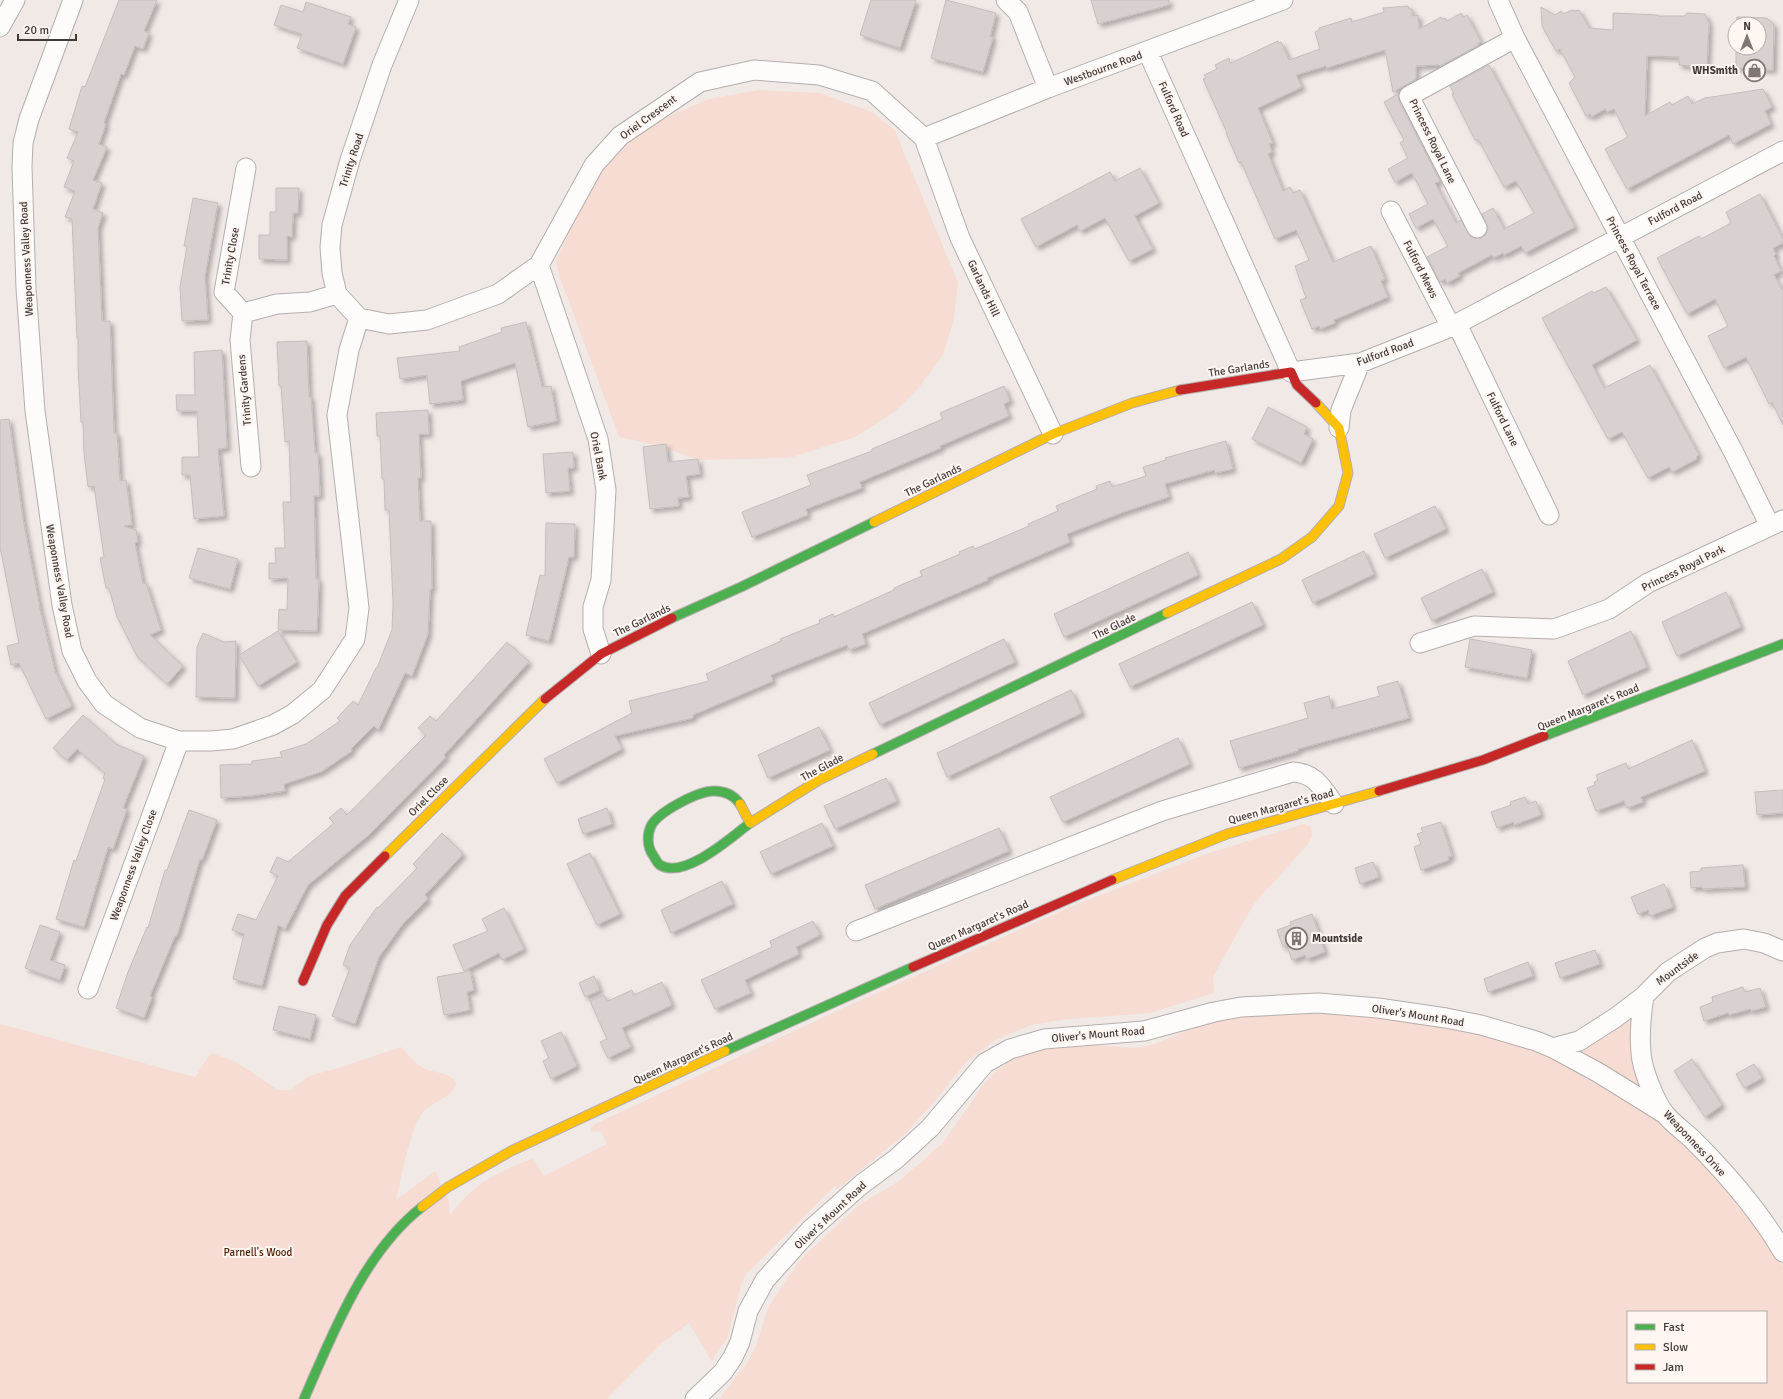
<svg xmlns="http://www.w3.org/2000/svg" width="1783" height="1399" viewBox="0 0 1783 1399" font-family="Signika,sans-serif">
<style>
.green{fill:#f6dcd2;fill-rule:evenodd}
.building{fill:#d8d1cf;stroke:#c4bebc;filter:url(#shadow)}
.lines{fill:none;stroke-linecap:round;stroke-linejoin:round}
.street-casing{stroke:#b4aeac;stroke-width:21}
.fast-casing{stroke:#b4aeac;stroke-width:11}
.slow-casing{stroke:#b4aeac;stroke-width:11}
.jam-casing{stroke:#b4aeac;stroke-width:11}
.street{stroke:#fdfcfb;stroke-width:19}
.fast{stroke:#4caf50;stroke-width:9}
.slow{stroke:#ffc107;stroke-width:9}
.jam{stroke:#c62828;stroke-width:9}
.labels{text-anchor:middle;stroke-width:4;stroke-linejoin:round;paint-order:stroke}
.street-label{font-size:11px;fill:#403a38;stroke:#fff6f2}
.poi-label{font-size:11px;font-weight:bold;fill:#403a38;stroke:#fff6f2;text-anchor:end}
.park-label{font-size:11px;fill:#4e1d04;stroke:#fff6f2}
</style>
<defs>
<filter id="shadow"><feDropShadow dx="3.5" dy="3.5" stdDeviation="2" flood-color="#0004"/></filter>
</defs>
<rect width="100%" height="100%" fill="#f1e9e6"/>
<path class="green" d="M759 90 820 93 872 112 895 131 958 282 954 319 943 355 917 390 893 413 855 437 789 458 700 460 652 444 619 437 559 275 556 261 580 208 600 170 628 143 659 120 709 99Z
M1304 824 1311 827 1312 836 1308 844 1254 904 1245 919 1213 977 1214 993 1150 1013 1061 1020 1031 1025 994 1041 967 1061 934 1102 906 1133 837 1189 835 1186 747 1273 741 1285 728 1336 712 1362 689 1323 662 1343 607 1399H0V1024L195 1077 211 1053 236 1062 278 1090H291L309 1076 342 1067 401 1047C408 1054 415 1064 424 1068 434 1074 451 1071 456 1084 451 1098 432 1102 423 1112 409 1131 402 1176 396 1200L435 1171 449 1201 450 1215C477 1181 495 1174 533 1158L544 1176 607 1144 601 1131 595 1132 591 1131V1128L595 1124 841 1009 1075 905 1206 854Z
M1295 1013 1350 1014 1435 1025 1488 1036 1539 1052 1587 1073 1670 1130 1716 1175 1758 1227 1783 1266V1399H719L748 1362 757 1343 763 1323 770 1304 801 1259 859 1205 898 1182 942 1144 981 1088 993 1074 1008 1062 1017 1057 1051 1047 1075 1044 1135 1048 1155 1044 1201 1025 1256 1015ZM1628 1312H1766V1382H1628Z
M1632 1019 1643 1090 1581 1052Z"/>
<path class="building" d="M119 0H157L144 31 149 33 143 49 135 46 124 75 121 74 104 123 106 124 99 144 107 147 93 180 102 183 93 209 103 213 98 228 102 321H110L114 433H117L120 481 126 480 132 525 124 526 136 530 138 542 135 543 143 584 146 583 161 630 150 635 183 666 167 684 137 656 117 617 109 588H106L100 558 104 557 94 486 88 487 84 453 83 422H81L78 366V338H77L72 219 65 217 75 191 64 187 74 161 67 158 78 132 69 129 82 86 85 87Z
M871 0H916L900 48 860 35Z
M946 0 996 13 990 37H993L983 72 931 58Z
M1091 0H1169V5L1098 24Z
M306 2 351 17 348 24 356 27 343 64 297 48 302 34 274 25 281 5 303 12Z
M1408 6 1409 9H1412V16L1418 15 1419 29 1441 17 1442 19 1445 18 1447 21 1461 13 1464 17 1467 15 1481 42 1478 44 1479 45 1440 66 1439 65 1416 66V79L1393 92 1385 50 1326 68V66L1296 75 1302 87 1258 108 1273 143 1269 144 1272 152 1268 154 1283 191 1290 187 1293 193 1300 190 1333 262 1371 246 1385 279 1381 281 1388 297 1334 320 1335 323 1320 329 1319 326 1312 329 1300 300 1306 298 1295 266 1309 260 1296 230 1275 239 1241 162 1239 163 1226 133H1227L1203 79 1206 78 1204 75 1217 69 1215 65 1229 58 1230 63 1233 62 1278 41V43L1281 42 1289 60 1320 49 1315 32 1319 30V28L1351 18 1352 22 1384 12 1383 8Z
M1541 7 1555 15 1561 11 1563 14 1572 10 1575 11 1579 10 1589 28 1613 30V13L1658 15V16H1684L1687 13 1705 14 1709 23 1707 67 1679 65V57L1647 56 1645 116 1670 102 1672 105 1688 96 1692 104 1705 98 1763 89 1772 107 1765 111 1771 124 1733 144 1729 135 1627 189 1605 149 1628 137 1614 109 1607 112 1605 109 1591 117 1590 114 1586 116 1569 83 1575 77 1560 49 1556 51 1542 26Z
M1737 17 1767 18 1774 25 1773 70 1736 68V48H1759V24H1736Z
M1489 65 1575 227 1525 253 1521 246 1504 255 1503 253 1493 258 1492 255 1458 273 1460 276 1447 283 1445 279 1440 282 1427 257 1448 246 1433 219 1416 228 1409 214 1428 204 1412 173 1395 182 1388 169 1408 158 1400 143 1404 140 1384 102 1398 94 1399 101 1440 181 1435 183 1456 223 1461 220 1471 237 1482 238 1486 234 1488 228 1482 214 1493 208 1504 229 1534 213 1516 181 1504 187 1478 139 1475 140 1452 94H1454L1450 86Z
M1140 168 1159 203 1135 216 1153 249 1129 261 1105 218 1080 231 1077 225 1036 247 1021 219 1110 172 1115 181Z
M276 188H299L298 213H293L292 237 287 236V260L259 259V235H270V212H276Z
M1760 194 1783 239V243L1773 248 1776 254 1774 256 1781 271 1774 275 1783 291V425L1772 402 1769 404 1746 357 1724 368 1708 336 1728 326 1715 299 1687 314 1657 258 1699 236 1701 239 1731 223 1726 212Z
M193 198 218 203 205 276 208 320 182 321 180 287 187 246H184Z
M1606 287 1637 340 1592 365 1604 388 1650 365 1699 455 1696 457 1697 459 1672 472 1669 467 1648 478 1622 432 1608 439 1542 318 1592 291 1593 293Z
M526 322 542 387 551 386 557 421 528 427 515 363 461 381 463 400 430 404 427 375 400 379 397 358 460 351 459 347 502 332 501 328Z
M307 341 309 397H311L315 453H318L320 496H314L316 579H319L317 631 278 630 279 609 287 610 288 578 269 579V563H276L275 548H285L283 502H291L289 441 285 442 281 386H279L277 342Z
M222 350 227 448 218 449 224 516 194 519 190 475H182V457H199L197 411H177L176 395H195L194 352Z
M1004 386 1010 401 1004 404 1009 416 940 446 941 448 860 482 862 488 806 509 808 515 752 537 742 512 811 485 807 475 872 451V449L943 419 940 413Z
M1268 407 1307 427 1304 434 1313 439 1301 463 1252 439Z
M428 410 429 434H419L421 478H418L420 521H431L432 589H430L428 634 412 676 405 673 378 730 374 726 351 749 352 751 321 772 284 784 285 791 250 796 221 798 220 765 252 764V761L282 757 280 752 306 744 340 721 337 718 353 701 358 705 376 668H377L392 630 393 603 389 510H385L384 479H382L380 436H377L376 413Z
M9 419 23 519 40 609 55 671 72 706 46 719 19 663 11 665 7 646 19 643 0 547V420Z
M1226 441 1233 469 1215 473 1214 470 1165 484 1169 497 1121 513 1067 534 1070 542 987 578 988 580 862 634 866 644 849 650 847 645 771 675 773 681 693 715V718L615 736 622 749 557 783 544 759 632 713 629 701 709 681 706 674 781 641 780 639 820 623 819 620 833 614 834 617 894 590V588L922 576 920 571 960 554 959 552 973 546 975 549 1029 526 1028 524 1058 511 1056 506 1097 489 1096 486 1110 481 1112 487 1146 476 1143 467 1166 460 1165 458Z
M666 444 668 462 698 459 700 474 686 476 689 497 678 498 679 506 650 509 643 447Z
M573 452 574 468H568L570 491 546 493 543 454Z
M1435 506 1446 529 1385 558 1374 534Z
M546 523 575 524 574 557H569L549 641 526 635 540 575 545 576Z
M198 548 238 559 230 589 189 578Z
M1364 551 1374 574 1313 603 1302 580Z
M1188 552 1198 575 1064 637 1054 614Z
M1482 569 1493 592 1432 621 1421 598Z
M1726 592 1741 627 1677 656 1662 622Z
M1252 602 1263 625 1130 687 1119 664Z
M278 631 297 662 258 686 239 655Z
M1631 631 1647 667 1583 695 1568 661Z
M203 633 224 642 236 641 235 698 196 697 197 647Z
M1004 639 1015 662 880 725 869 703Z
M1470 639 1532 650 1527 678 1465 667Z
M507 642 529 662 444 755 446 757 370 834 308 885 285 929 278 925 262 986 233 979 244 934 232 930 238 914 256 920 278 876 270 872 277 857 288 862 334 823 329 818 341 808 347 815 426 735 418 728 430 716 436 721Z
M1398 681 1409 718 1298 749V751L1239 768 1230 741 1308 718 1304 703 1329 696 1332 709 1380 696 1377 687Z
M1071 690 1082 713 947 777 937 753Z
M83 715 116 744 144 756 123 808 127 809 113 849 108 847 84 927 56 919 74 860 76 861 105 779 103 778 105 773 77 749 67 760 53 748Z
M819 727 830 750 768 778 758 755Z
M1178 738 1190 764 1063 822 1050 797Z
M1692 740 1705 771 1641 797 1643 802 1627 808 1624 801 1596 811 1587 788 1595 785 1594 782 1598 780 1596 775 1626 763 1628 769Z
M886 778 897 801 835 829 824 806Z
M1783 790V813L1757 815 1755 792Z
M1525 797 1528 804 1536 801 1541 815 1514 825 1513 822 1497 828 1491 812 1511 805 1510 802Z
M607 808 612 824 583 834 578 819Z
M189 810 217 820 202 860 200 859 177 936H175L150 996 152 997 144 1018 116 1008 128 972 147 927 148 928 165 870H167Z
M1441 822 1452 856 1448 857 1449 860 1421 870 1414 847 1421 844 1417 834 1423 832 1421 828Z
M822 823 833 846 771 874 760 852Z
M999 828 1009 851 875 909 865 885Z
M442 833 463 854 425 895 428 899 402 925 379 957 355 1024 332 1016 350 968 343 965 350 945 377 907 378 908 417 868 413 864Z
M590 853 620 914 597 925 567 864Z
M1373 862 1379 877 1360 884 1355 868Z
M1743 865 1745 887 1703 889 1702 887 1691 888 1690 872 1701 871V868Z
M722 881 733 904 671 933 661 910Z
M1664 884 1673 907 1650 916 1648 910 1638 914 1631 897Z
M504 908 524 949 502 960 499 953 464 971 453 945 488 931 482 919Z
M1312 914 1325 952 1307 959 1305 955 1292 960 1287 946 1283 947 1277 930 1291 925 1290 922Z
M813 921 820 935 796 947 799 954 745 980 751 993 715 1009 701 980 772 947 770 941Z
M40 925 60 932 50 960 65 965 60 980 25 968Z
M1595 950 1600 964 1560 978 1555 963Z
M1528 962 1533 976 1488 992 1484 979Z
M470 971 474 990 467 992 470 1010 444 1015 437 977Z
M594 976 600 990 585 997 579 983Z
M662 982 672 1005 622 1028 631 1047 608 1058 600 1042 607 1039 590 1001 604 995 608 1001 632 990 634 995Z
M1743 987 1745 992 1760 988 1766 1007 1751 1011 1750 1009 1729 1015 1728 1013 1704 1021 1700 1007 1713 1002 1712 997Z
M279 1006 316 1015 310 1039 273 1030Z
M561 1032 577 1066 551 1079 543 1061 549 1058 541 1041Z
M1692 1059 1722 1105 1705 1117 1674 1071Z
M1754 1064 1762 1078 1744 1088 1736 1074Z"/>
<g class="lines">
<defs>
<path id="street" d="M73 0 29 119 23 143 22 167 26 288 35 411 62 605 72 651 87 681 104 704 140 728 179 741H211L233 739 273 725 293 714 322 690 355 639 359 608 337 415 349 350 359 318
M1006 0 1018 12 1048 88
M1498 0 1515 38 1733 451 1770 526
M0 27 15 0
M1148 52 1291 372 1360 363 1451 327 1783 151
M924 138 1048 88 1283 0
M246 168 224 292 243 313 277 304 310 302 337 294
M1391 211 1451 327
M1477 228 1409 96 1515 38
M539 265 598 439 606 490 601 580 593 607V629L601 654
M243 313 240 340 251 467
M359 318 389 324 427 320 498 294 539 265 594 165 620 136 700 82 754 70 819 75 872 91 924 138 960 238 1053 434
M359 318 337 294 332 273 330 247 332 225 350 160 382 65 409 0
M1457 324 1549 515
M1339 428 1341 410 1360 363
M1420 643 1474 626 1554 629 1609 609 1648 583 1783 520
M856 931 1162 811 1293 772C1315 773 1322 788 1334 804
M88 989 179 741
M1644 996C1641 1015 1639 1033 1641 1053 1642 1069 1655 1102 1665 1114 1673 1124 1685 1132 1694 1141 1727 1174 1760 1212 1783 1252
M1553 1048 1599 1073 1665 1114
M695 1399 723 1372 733 1357 740 1342 748 1311 765 1280 810 1230 862 1184 896 1159 930 1128 985 1063 1010 1049 1044 1039 1144 1031 1214 1012 1241 1007 1318 1003 1378 1008 1446 1018 1481 1025 1536 1041 1553 1048 1579 1041 1615 1018 1644 996 1668 972 1705 948 1717 943 1744 939 1764 943 1783 951"/>
<path id="fast" d="M672 618 741 587 874 522
M1544 736 1783 644
M873 754 1167 613
M740 804C734 795 724 791 714 791 698 791 658 812 651 826 647 834 647 847 653 855 655 858 657 863 660 865 684 880 732 837 750 823
M725 1051 913 967
M304 1399C333 1333 364 1252 422 1207"/>
<path id="slow" d="M874 522 1053 434 1132 403 1180 390
M1167 613 1281 559 1312 537 1339 506 1348 473 1339 428 1316 403
M740 804 750 823 819 780 873 754
M385 856 545 699
M1112 880 1227 834 1379 791
M422 1207 448 1187 511 1151 725 1051"/>
<path id="jam" d="M1180 390 1291 372 1297 385 1316 403
M545 699 601 654 672 618
M1379 791 1483 760 1544 736
M913 967 1112 880
M303 981 327 925 345 896 385 856"/>
</defs>
<use href="#street" class="street-casing"/>
<use href="#fast" class="fast-casing"/>
<use href="#slow" class="slow-casing"/>
<use href="#jam" class="jam-casing"/>
<use href="#street" class="street"/>
<use href="#fast" class="fast"/>
<use href="#slow" class="slow"/>
<use href="#jam" class="jam"/>
</g>
<defs>
<symbol id="shop-ring" viewBox="-11 -11 22 22"><circle r="9.5" fill="#fff6f2" stroke="#7e7775" stroke-width="1.5"/><path d="M-5-2.5h2.3a2.7 3.5 0 0 1 5.4 0H5L5.5 6h-11ZM-1.5-2.5h3a1.5 2.3 0 0 0-3 0Z" fill="#7e7775"/></symbol>
<symbol id="building-ring" viewBox="-11 -11 22 22"><circle r="9.5" fill="#fff6f2" stroke="#7e7775" stroke-width="1.5"/><path d="M-4-6H4V6H1V3H-1V6H-4ZM-2.5-4.3h1.7v1.8h-1.7ZM.8-4.3h1.7v1.8H.8ZM-2.5-1h1.7V.8h-1.7ZM.8-1h1.7V.8H.8Z" fill="#7e7775"/></symbol>
</defs>
<g fill-rule="evenodd">
<use href="#shop-ring" x="1742" y="58" width="25" height="25"/>
<use href="#building-ring" x="1284" y="926" width="25" height="25"/>
</g>
<g class="labels">
<g class="street-label">
<text transform="translate(1103 68) rotate(-20)" y="4">Westbourne Road</text>
<text transform="translate(1174 109) rotate(66)" y="4">Fulford Road</text>
<text transform="translate(648 117) rotate(-36)" y="4">Oriel Crescent</text>
<text transform="translate(1433 141) rotate(64)" y="4">Princess Royal Lane</text>
<text transform="translate(351 160) rotate(-72)" y="4">Trinity Road</text>
<text transform="translate(1675 208) rotate(-28)" y="4">Fulford Road</text>
<text transform="translate(230 256) rotate(-80)" y="4">Trinity Close</text>
<text transform="translate(26 259) rotate(-93)" y="4">Weaponness Valley Road</text>
<text transform="translate(1634 263) rotate(62)" y="4">Princess Royal Terrace</text>
<text transform="translate(1421 269) rotate(63)" y="4">Fulford Mews</text>
<text transform="translate(984 288) rotate(65)" y="4">Garlands Hill</text>
<text transform="translate(1385 352) rotate(-20)" y="4">Fulford Road</text>
<text transform="translate(1239 368) rotate(-9)" y="4">The Garlands</text>
<text transform="translate(244 390) rotate(-95)" y="4">Trinity Gardens</text>
<text transform="translate(1503 419) rotate(64)" y="4">Fulford Lane</text>
<text transform="translate(599 456) rotate(79)" y="4">Oriel Bank</text>
<text transform="translate(933 480) rotate(-26)" y="4">The Garlands</text>
<text transform="translate(1683 568) rotate(-26)" y="4">Princess Royal Park</text>
<text transform="translate(60 581) rotate(80)" y="4">Weaponness Valley Road</text>
<text transform="translate(642 620) rotate(-26)" y="4">The Garlands</text>
<text transform="translate(1114 626) rotate(-26)" y="4">The Glade</text>
<text transform="translate(1588 707) rotate(-22)" y="4">Queen Margaret's Road</text>
<text transform="translate(822 767) rotate(-28)" y="4">The Glade</text>
<text transform="translate(428 796) rotate(-45)" y="4">Oriel Close</text>
<text transform="translate(1281 806) rotate(-15)" y="4">Queen Margaret's Road</text>
<text transform="translate(133 865) rotate(-70)" y="4">Weaponness Valley Close</text>
<text transform="translate(978 925) rotate(-24)" y="4">Queen Margaret's Road</text>
<text transform="translate(1677 968) rotate(-36)" y="4">Mountside</text>
<text transform="translate(1418 1015) rotate(9)" y="4">Oliver's Mount Road</text>
<text transform="translate(1098 1034) rotate(-5)" y="4">Oliver's Mount Road</text>
<text transform="translate(683 1058) rotate(-25)" y="4">Queen Margaret's Road</text>
<text transform="translate(1695 1143) rotate(47)" y="4">Weaponness Drive</text>
<text transform="translate(830 1215) rotate(-43)" y="4">Oliver's Mount Road</text>
</g>
<g class="poi-label">
<text x="1738" y="74">WHSmith</text>
<text x="1312" y="942" text-anchor="start">Mountside</text>
</g>
<g class="park-label">
<text x="258" y="1256">Parnell's Wood</text>
</g>
</g>
<rect x="1627" y="1311" width="140" height="72" fill="#fff6f2" stroke="#b3aba8"/>
<rect x="1635" y="1324" width="20" height="6" fill="#4caf50" stroke="#b3aba8"/>
<text x="1663" y="1331" font-size="12" fill="#403a38">Fast</text>
<rect x="1635" y="1344" width="20" height="6" fill="#ffc107" stroke="#b3aba8"/>
<text x="1663" y="1351" font-size="12" fill="#403a38">Slow</text>
<rect x="1635" y="1364" width="20" height="6" fill="#c62828" stroke="#b3aba8"/>
<text x="1663" y="1371" font-size="12" fill="#403a38">Jam</text>
<g transform="translate(1747 36)"><circle r="19" fill="#fff6f2" stroke="#b3aba8"/>
<path d="M0-3L7 15L0 10L-7 15Z" fill="#7e7775"/>
<text y="-6" font-size="11" font-weight="bold" text-anchor="middle" fill="#403a38">N</text>
</g>
<path d="M18 34v6h58v-6" fill="none" stroke="#403a38" stroke-width="2"/>
<text x="24" y="34" font-size="12" fill="#403a38" stroke="#fff6f2" stroke-width="3" paint-order="stroke">20 m</text>
</svg>
